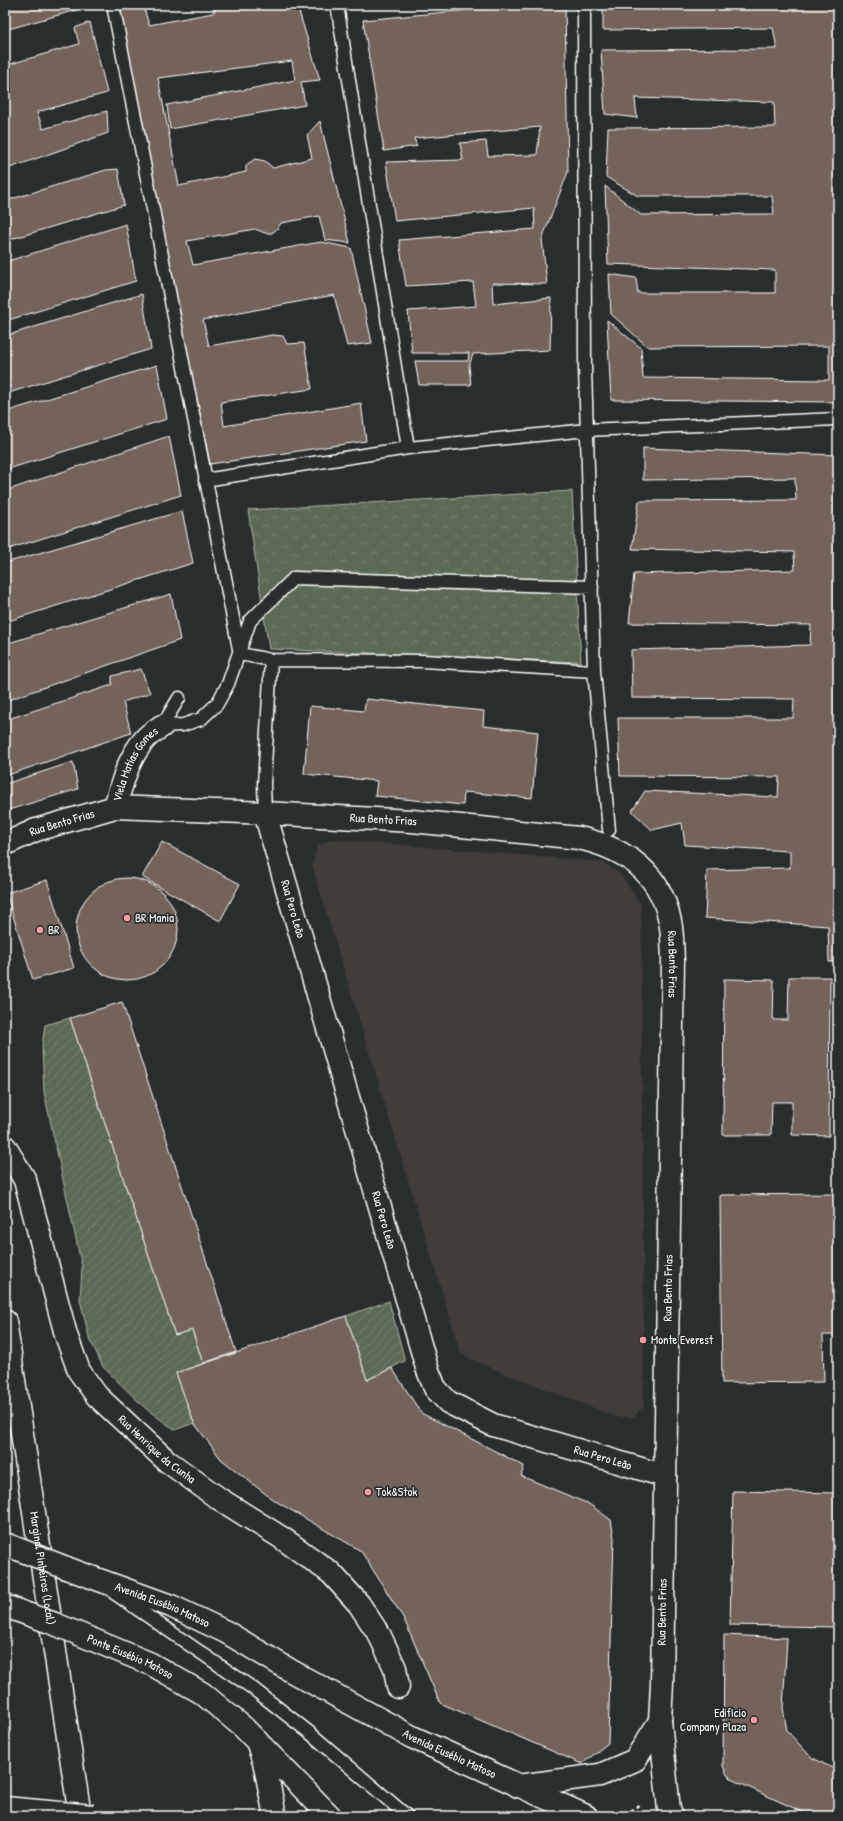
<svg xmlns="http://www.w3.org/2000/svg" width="843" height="1821" viewBox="0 0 843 1821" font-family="'Patrick Hand',sans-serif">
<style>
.built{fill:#403d3b}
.park{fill:url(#park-crowns);stroke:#adb5aa}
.garden{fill:url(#garden-furrows);stroke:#adb5aa}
.building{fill:#73635a;stroke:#fff}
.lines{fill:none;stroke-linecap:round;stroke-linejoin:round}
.service-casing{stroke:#fff;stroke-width:15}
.minor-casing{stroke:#fff;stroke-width:25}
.tertiary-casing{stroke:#fff;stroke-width:25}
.secondary-casing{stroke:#fff;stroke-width:25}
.trunk-casing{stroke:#fff;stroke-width:25}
.path{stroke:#fff;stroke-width:2.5;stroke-dasharray:4 3;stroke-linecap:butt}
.service{stroke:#2a2d2e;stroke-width:12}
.minor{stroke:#2a2d2e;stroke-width:22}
.tertiary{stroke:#2a2d2e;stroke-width:22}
.secondary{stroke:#2a2d2e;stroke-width:22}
.trunk{stroke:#2a2d2e;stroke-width:22}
.secondary-bridge-casing{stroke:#fff;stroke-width:25;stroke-linecap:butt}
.trunk-bridge-casing{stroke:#fff;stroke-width:25;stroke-linecap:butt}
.secondary-bridge{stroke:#2a2d2e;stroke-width:22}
.trunk-bridge{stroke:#2a2d2e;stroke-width:22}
.poi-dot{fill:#ff9aa2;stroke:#2a2d2e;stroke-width:1.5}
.labels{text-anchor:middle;stroke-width:3.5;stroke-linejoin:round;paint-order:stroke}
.street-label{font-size:12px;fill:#fff;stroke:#2a2d2e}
.poi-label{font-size:12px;fill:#fff;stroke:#2a2d2e;text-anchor:start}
</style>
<defs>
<pattern id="park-crowns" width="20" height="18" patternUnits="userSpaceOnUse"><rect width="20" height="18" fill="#5b6b54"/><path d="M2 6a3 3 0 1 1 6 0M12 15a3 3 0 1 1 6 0" fill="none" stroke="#74816e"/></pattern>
<pattern id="garden-furrows" width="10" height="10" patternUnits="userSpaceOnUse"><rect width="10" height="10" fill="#5b6b54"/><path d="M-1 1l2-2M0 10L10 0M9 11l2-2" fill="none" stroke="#74816e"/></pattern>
</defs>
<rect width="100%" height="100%" fill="#2a2d2e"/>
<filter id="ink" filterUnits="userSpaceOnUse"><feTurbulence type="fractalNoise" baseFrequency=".025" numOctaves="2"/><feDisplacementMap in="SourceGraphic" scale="8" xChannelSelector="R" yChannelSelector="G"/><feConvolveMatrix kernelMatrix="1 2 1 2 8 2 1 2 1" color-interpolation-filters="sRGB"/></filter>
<g filter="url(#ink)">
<path class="built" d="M333 839 602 862 620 874 641 905 644 1406 634 1417H617L488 1367 461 1354 312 865 318 845Z"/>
<path class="park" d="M572 491 581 662 269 649 248 510Z"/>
<path class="garden" d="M70 1018 175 1335 192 1330 203 1363 176 1373 194 1423 175 1430 145 1408 103 1367 89 1337 80 1300 82 1267 44 1092 42 1046 45 1025Z
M389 1301 405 1361 367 1380 346 1316Z"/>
<path class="building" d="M5 5H87V7L5 30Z
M118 5H143L149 25 213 13 218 5H241L245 7 255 5H297L320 80 301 82 305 105 170 129 167 105 295 80 292 61 158 78 179 186 246 172V165L255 159 265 161 273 168 312 158 307 135 320 121 350 243 325 240 319 216 281 223 278 228 272 233H265L255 229 187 241 193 265 321 242 351 248 372 343 347 346 334 295 203 320 209 346 272 335 283 336 287 344 304 343 312 389 221 402 224 426 361 403 366 441 210 464Z
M498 5H565L568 172 542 239 547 284 492 283 493 304 551 298 550 350 473 354 469 366 471 385H419L415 361H468L469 353H412L408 311 476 306 473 282 406 286 399 240 535 229 534 208 395 221 386 162 463 160 460 143 486 141 488 156 537 155 540 127 414 138 417 146 384 151 363 20 499 7Z
M603 5H838V402L611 400 607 320 641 348 643 378 829 380V346L648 347 611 314 609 274 636 278 638 293H775V270L608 264 605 186 641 215 774 214 772 196H638L606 177 608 128 775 127 774 102 635 98 637 118 605 114 601 50 777 49 773 28 603 30Z
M90 22 107 93 37 112 43 129 107 111 108 133 7 169 5 162V56L7 65 79 44 75 28Z
M118 169 124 205 5 241V201L106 170Z
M126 224 136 281 5 321V262Z
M142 294 151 349 5 394V336Z
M157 365 167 419 5 470V412Z
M169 436 181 495 5 550V491Z
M643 448 838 455V962H829L828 926 705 918 707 870 790 868V851L685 845 682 823 652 830 632 811 645 791 778 797 779 777 620 776 618 718H793L794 699 632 698 631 650 810 645 811 625 629 623 634 574 795 570 794 552 632 549 639 501 796 500 795 478 643 480Z
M182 511 193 563 5 622V563Z
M171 594 180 640 5 701V644Z
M141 669 150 693 123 702 131 733 5 776V720L112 685V676Z
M366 699 484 711 483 726 538 732 532 798 464 792 463 805 375 796 377 781 304 774 310 706 364 711Z
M73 762 78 789 5 811V784Z
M162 842 240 884 220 921 142 877Z
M76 929a51 51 0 1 1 102 0a51 51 0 1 1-102 0Z
M47 880 74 968 33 980 6 893Z
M789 977H830L829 1136 792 1135V1102H772L771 1135H723L724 979 774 980 773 1020H788Z
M122 1002 236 1352 203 1363 192 1330 175 1335 70 1018Z
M838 1194V1335H823L824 1382 722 1383 720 1195Z
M346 1316 367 1380 392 1368 421 1413 524 1466 521 1476 589 1504 611 1520 614 1538 608 1743 582 1764 440 1703 404 1619 361 1551 272 1499 221 1459 194 1423 176 1373Z
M733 1491 838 1493 835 1627 730 1625Z
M724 1635 787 1638 783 1708 787 1731 811 1757 838 1771V1816H811L737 1782 727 1775 723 1766Z"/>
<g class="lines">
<defs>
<path id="service" d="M113 5 240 654
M337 5 408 448
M584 5 585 368 594 671 609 830
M205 480 408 448 587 430 838 419
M240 654 271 660 423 661 594 671
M162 726 183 725 201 719 217 704 228 684 250 621 294 578 592 587
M162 726 179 698
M265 813 264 784 271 660
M114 1593 251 1687 310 1733 407 1816"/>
<g id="minor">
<path id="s1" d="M115 807C122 783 128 758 145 739 149 734 156 730 162 726"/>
<path id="s2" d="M265 813 427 1368 435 1388 448 1402 493 1425 665 1476"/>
<path id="s3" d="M5 1147 25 1180 66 1335 79 1371 97 1396 167 1461 218 1498 282 1538 331 1573 359 1604 380 1636 395 1668 398 1687"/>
</g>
<path id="tertiary" d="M257 1741 265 1766 275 1816"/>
<g id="secondary">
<path id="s4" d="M5 844 36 830 115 807 265 813 412 821 579 838C623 848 658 870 669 917 673 930 672 946 673 960L662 1683 660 1721 669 1810 672 1816"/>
<path id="s5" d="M5 1321 80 1816"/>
<path d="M518 1786 600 1775 635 1760 660 1721"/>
</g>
<g id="trunk">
<path id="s6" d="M69 1569 171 1606 226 1632 293 1672 412 1737 586 1816"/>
<path d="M243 1727 330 1816"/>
</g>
</defs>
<use href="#service" class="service-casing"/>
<use href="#minor" class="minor-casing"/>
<use href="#tertiary" class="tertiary-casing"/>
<use href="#secondary" class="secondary-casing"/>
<use href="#trunk" class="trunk-casing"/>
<path class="path" d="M625 1816 641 1803"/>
<use href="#service" class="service"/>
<use href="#minor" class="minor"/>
<use href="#tertiary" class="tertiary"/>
<use href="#secondary" class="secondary"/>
<use href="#trunk" class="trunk"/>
<defs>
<path id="secondary-bridge" d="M5 1808 93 1816"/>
<g id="trunk-bridge">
<path d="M5 1544 69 1569"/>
<path id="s7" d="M5 1606 55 1624 151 1664 202 1693 243 1727"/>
</g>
</defs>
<use href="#secondary-bridge" class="secondary-bridge-casing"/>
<use href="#trunk-bridge" class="trunk-bridge-casing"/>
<use href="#secondary-bridge" class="secondary-bridge"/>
<use href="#trunk-bridge" class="trunk-bridge"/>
</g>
</g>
<g class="poi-dot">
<circle cx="127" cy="918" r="4"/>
<circle cx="40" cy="930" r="4"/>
<circle cx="643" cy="1340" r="4"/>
<circle cx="368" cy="1492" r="4"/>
<circle cx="754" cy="1720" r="4"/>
</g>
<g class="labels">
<g class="street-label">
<text dy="4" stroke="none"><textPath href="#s1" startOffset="48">Viela Matias Gomes</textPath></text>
<text dy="4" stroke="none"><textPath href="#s4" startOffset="385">Rua Bento Frias</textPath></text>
<text dy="4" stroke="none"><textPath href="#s4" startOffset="61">Rua Bento Frias</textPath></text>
<text dy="4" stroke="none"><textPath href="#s2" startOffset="100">Rua Pero Leão</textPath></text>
<text dy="4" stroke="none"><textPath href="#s4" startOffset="756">Rua Bento Frias</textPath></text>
<text dy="4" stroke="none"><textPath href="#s2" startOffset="424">Rua Pero Leão</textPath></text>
<text transform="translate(668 1288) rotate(-89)" y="4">Rua Bento Frias</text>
<text dy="4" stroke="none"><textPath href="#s3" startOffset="348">Rua Henrique da Cunha</textPath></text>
<text dy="4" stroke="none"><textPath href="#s2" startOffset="784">Rua Pero Leão</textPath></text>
<text dy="4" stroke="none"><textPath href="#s5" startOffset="250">Marginal Pinheiros (Local)</textPath></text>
<text dy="4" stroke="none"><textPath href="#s6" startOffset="100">Avenida Eusébio Matoso</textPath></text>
<text transform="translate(662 1612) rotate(-89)" y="4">Rua Bento Frias</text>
<text dy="4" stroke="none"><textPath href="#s7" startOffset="135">Ponte Eusébio Matoso</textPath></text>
<text dy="4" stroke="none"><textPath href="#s6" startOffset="424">Avenida Eusébio Matoso</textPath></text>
</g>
<g class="poi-label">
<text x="135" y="922">BR Mania</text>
<text x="48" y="934">BR</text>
<text x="651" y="1344">Monte Everest</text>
<text x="376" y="1496">Tok&amp;Stok</text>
<text x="746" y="1717" text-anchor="end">Edifício<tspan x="746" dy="14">Company Plaza</tspan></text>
</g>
</g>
<rect width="843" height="1821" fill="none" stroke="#2a2d2e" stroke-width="20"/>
<rect x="10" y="10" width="823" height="1801" fill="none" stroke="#fff" stroke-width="1.5" filter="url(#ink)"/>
</svg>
